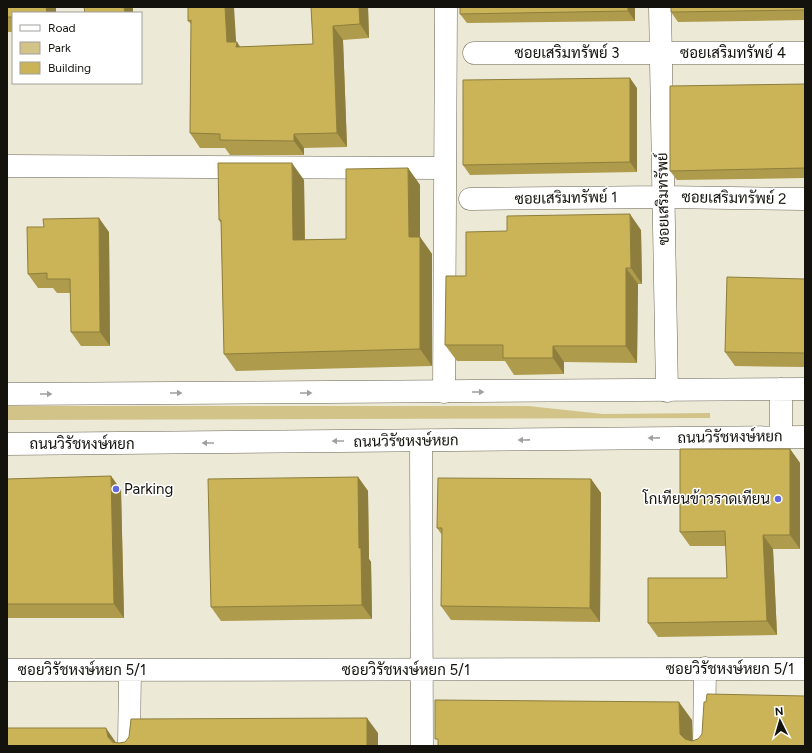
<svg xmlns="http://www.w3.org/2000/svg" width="812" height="753" viewBox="0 0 812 753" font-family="Figtree,Sarabun,sans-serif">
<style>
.green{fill:#d2c388}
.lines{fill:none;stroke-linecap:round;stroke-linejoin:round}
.street-casing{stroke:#696656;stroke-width:23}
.secondary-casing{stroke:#696656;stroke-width:23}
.street{stroke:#fff;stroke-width:22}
.secondary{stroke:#fff;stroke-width:22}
.wall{fill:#ae9b4b}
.shaded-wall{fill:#8d7e3d}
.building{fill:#cab457;stroke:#8d7e3d}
.oneway{fill:#a1a09e}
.poi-dot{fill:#5f68e0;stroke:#fff;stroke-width:1.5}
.labels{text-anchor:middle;stroke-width:3;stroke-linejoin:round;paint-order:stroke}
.street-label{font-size:15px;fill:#13120c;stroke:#fff}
.poi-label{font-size:15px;fill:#13120c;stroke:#fff;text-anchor:start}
</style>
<rect width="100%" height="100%" fill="#ede9d7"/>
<path class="green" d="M7 406H528L603 414 710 413V418L7 420Z"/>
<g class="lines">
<defs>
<path id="street" d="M660 7 667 391
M474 53H805
M7 166 445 168
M470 199 663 197 805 199
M444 392 446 7
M421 441 422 746
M7 670 805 669
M129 746 130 670
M704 746 705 668"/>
<path id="secondary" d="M781 389V437
M7 394 805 389
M7 444 805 437"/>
</defs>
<use href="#street" class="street-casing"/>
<use href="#secondary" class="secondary-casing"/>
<use href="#street" class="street"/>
<use href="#secondary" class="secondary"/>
</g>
<path class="wall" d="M7 7H56V13H13V32H7Z
M188 7 236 42 240 47 313 44 311 7H368L369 38 343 40 347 147 304 148V155H230L225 148H200L190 133 191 24 188 21Z
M460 7H635V21L467 23 460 14Z
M805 7V20L678 22 671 12Z
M805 84V178L677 180 670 171Z
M637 88V172L470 175 463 165Z
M408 168 420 185V237L432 254V366L236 371 224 354 221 223 219 220 304 180 305 240 346 239Z
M641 230 642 284H638L637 363 564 362V374L514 375 505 361H457L445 345 466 276Z
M109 232 110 346H81L71 332 70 293H57L53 288H38L28 274Z
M805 279V367L735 366 725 352Z
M790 449 800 463V549H773L777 635 658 637 648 623 727 578 726 546H690L680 532Z
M111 476 121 490 124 618H7V479Z
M358 477 368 491 369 559 371 562 372 619 221 621 211 607Z
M591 479 601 493 600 622 451 620 441 606 442 535 437 528Z"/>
<path class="shaded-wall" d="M46 7H56V13H47Z
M124 7H133V13H125Z
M225 7H234L237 56 227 42Z
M359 7H368L369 38 360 24Z
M628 7H635V21L628 11Z
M333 26 343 40 347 147 337 133Z
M237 42 246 56 236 47Z
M630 78 637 88V172L630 162Z
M294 134 304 148V155L294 141Z
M292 163 304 180 305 257 293 240Z
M408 168 420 185V243V237L432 254V366L420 349 409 237Z
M630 214 641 230 642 284 631 268Z
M99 218 109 232 110 346 100 332Z
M626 268 638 284 637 363 626 346Z
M553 346 564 362V374L553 358Z
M790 449 800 463V549L790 535Z
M111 476 121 490 124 618 114 604Z
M358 477 368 491 369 559 371 562 372 619 362 605 359 548Z
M591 479 601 493 600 622 590 608Z
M763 535 773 549 777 635 767 621Z
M679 702 692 720 693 746 680 734Z
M367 718 378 733V746H367Z
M106 728 117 744V746L108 737Z"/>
<path class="building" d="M7 7H46L47 13H13V17H7Z
M84 7H124L125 13H85Z
M188 7H225L227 42H237L236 47 313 44 311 7H359L360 24 333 26 337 133 294 134V141L220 140V134L190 133 191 20 188 21Z
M460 7H628V11L460 14Z
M671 7H805V10L671 12Z
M630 78V162L463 165V80Z
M805 84V168L670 171V86Z
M218 163H292L293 240 346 239V169L408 168 409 237H420V349L224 354 221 220H219Z
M630 214 631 268H626V346H553V358H503V345H445L446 276H466V232L507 231V216Z
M99 218 100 332H71L70 279H47V273L28 274 27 227H44L43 219Z
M727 277 805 279V353L725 352Z
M680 449H790V535H763L767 621 648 623V578H727L725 531 680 532Z
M111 476 114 604H7V479Z
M358 477 359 548H361L362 605 211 607 208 479Z
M438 478 591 479 590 608 441 606 442 528H437Z
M707 694 805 696V746H438V739H435V700L679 702 680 734 685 739 692 741 698 739 702 734 704 702H706Z
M367 718V746H7V728H106L108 737 112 742 119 743 125 742 129 737 131 719Z"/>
<defs><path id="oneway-solid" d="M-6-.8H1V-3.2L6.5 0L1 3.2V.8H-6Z"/></defs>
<g class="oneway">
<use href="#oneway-solid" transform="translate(478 392)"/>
<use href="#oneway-solid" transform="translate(176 393)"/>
<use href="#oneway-solid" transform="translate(306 393)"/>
<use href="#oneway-solid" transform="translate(46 394)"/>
<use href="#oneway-solid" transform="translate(654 438) rotate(179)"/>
<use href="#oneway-solid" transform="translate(524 440) rotate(179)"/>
<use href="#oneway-solid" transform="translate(338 441) rotate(180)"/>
<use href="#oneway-solid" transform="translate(208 443) rotate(180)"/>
</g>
<g class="poi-dot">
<circle cx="116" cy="489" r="4"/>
<circle cx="778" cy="499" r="4"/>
</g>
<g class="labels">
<g class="street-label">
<text x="567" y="58">ซอยเสริมทรัพย์ 3</text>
<text x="733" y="58">ซอยเสริมทรัพย์ 4</text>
<text transform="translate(566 198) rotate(-1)" y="5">ซอยเสริมทรัพย์ 1</text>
<text transform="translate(734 198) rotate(1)" y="5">ซอยเสริมทรัพย์ 2</text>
<text transform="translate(663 199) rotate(-91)" y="5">ซอยเสริมทรัพย์</text>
<text transform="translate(730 437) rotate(-1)" y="5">ถนนวิรัชหงษ์หยก</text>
<text transform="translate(406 441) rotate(-1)" y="5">ถนนวิรัชหงษ์หยก</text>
<text x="82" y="449">ถนนวิรัชหงษ์หยก</text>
<text x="730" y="674">ซอยวิรัชหงษ์หยก 5/1</text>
<text x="82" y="675">ซอยวิรัชหงษ์หยก 5/1</text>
<text x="406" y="675">ซอยวิรัชหงษ์หยก 5/1</text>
</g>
<g class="poi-label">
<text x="124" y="494">Parking</text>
<text x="770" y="504" text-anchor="end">โกเทียนข้าวราดเทียน</text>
</g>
</g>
<rect width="812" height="753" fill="none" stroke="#13120c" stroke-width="16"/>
<rect x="12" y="12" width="130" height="72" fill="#ffffff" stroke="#a1a09e"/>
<rect x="20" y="25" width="20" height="6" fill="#ffffff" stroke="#a1a09e"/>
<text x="48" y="32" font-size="12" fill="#13120c">Road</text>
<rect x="20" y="42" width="20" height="12" fill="#d2c388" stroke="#a1a09e"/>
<text x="48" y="52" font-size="12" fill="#13120c">Park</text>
<rect x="20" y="62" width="20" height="12" fill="#cab457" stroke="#a1a09e"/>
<text x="48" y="72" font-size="12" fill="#13120c">Building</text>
<g transform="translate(780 721) rotate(355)" stroke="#ffffff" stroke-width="3" paint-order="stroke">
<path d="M0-3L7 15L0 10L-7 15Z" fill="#13120c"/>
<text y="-6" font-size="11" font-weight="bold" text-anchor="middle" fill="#13120c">N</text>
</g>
</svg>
